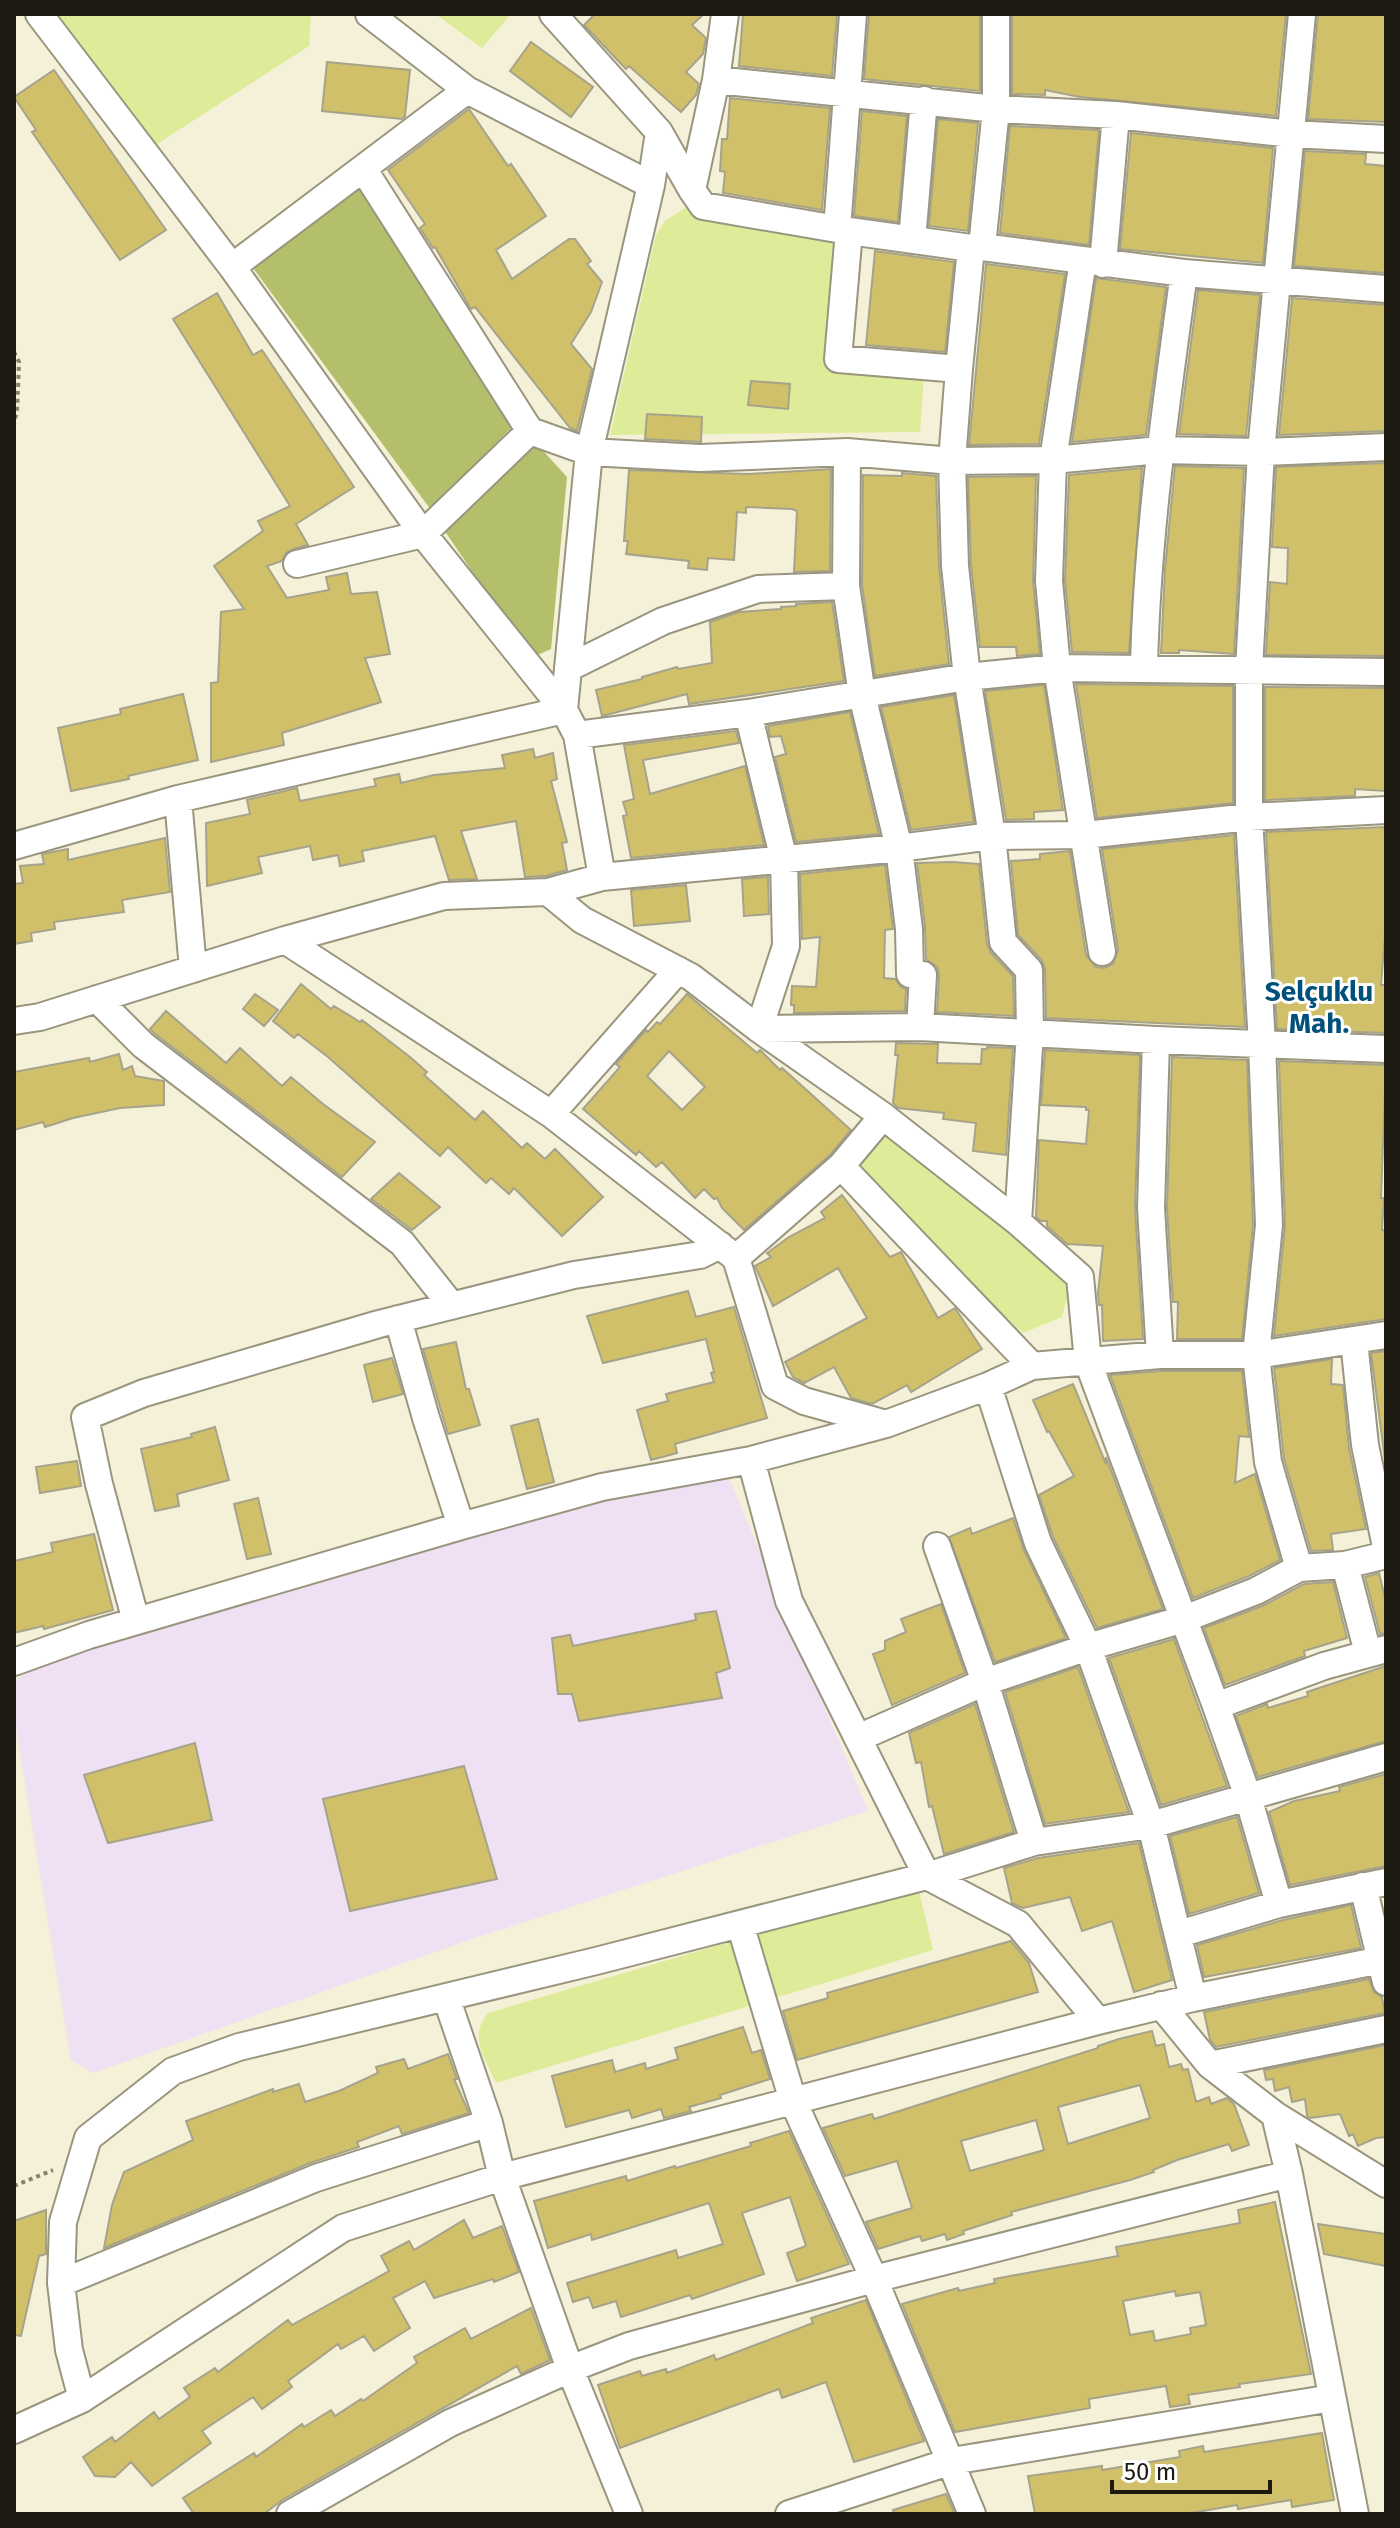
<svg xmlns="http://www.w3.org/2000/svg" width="1400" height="2528" viewBox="0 0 1400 2528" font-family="'Fira Sans',sans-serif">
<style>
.education{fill:#efe0f3}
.green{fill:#deeb99}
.forest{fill:#b3bf6b}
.building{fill:#d0c069;stroke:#a7a38b;stroke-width:2;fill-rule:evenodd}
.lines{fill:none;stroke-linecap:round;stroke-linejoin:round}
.minor-casing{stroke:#99957e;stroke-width:30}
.path{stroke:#868372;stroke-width:4;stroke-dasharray:4 4;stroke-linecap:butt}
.minor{stroke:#fff;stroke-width:26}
.labels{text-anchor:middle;stroke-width:6;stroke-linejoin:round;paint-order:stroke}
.district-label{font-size:28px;font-weight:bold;fill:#00507c;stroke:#fff}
</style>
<rect width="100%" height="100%" fill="#f5f1d8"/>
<path class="education" d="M719 1454 868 1811 472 1939 93 2073 71 2060 14 1717V1683L41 1658 364 1563 605 1470Z"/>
<path class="green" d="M54 14H311L309 46 154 146Z
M435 14H511L482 48Z
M685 208 747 226 836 239 828 367 924 375 920 432 610 435 656 235 665 221Z
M888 1131 1071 1283 1062 1317 1023 1333 848 1167Z
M903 1891H919L933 1950 496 2083C485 2057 468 2038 488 2013Z"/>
<path class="forest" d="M359 181 513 426 431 510 253 268Z
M536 443 567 477 551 649 531 658 444 530Z"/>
<path class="building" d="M595 14H704L692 25 706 38 703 54 686 72 699 84 696 95 681 112 629 66 626 69 584 25Z
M743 14H837L832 76 739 66Z
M869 14H980V91L864 79Z
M1012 14H1286L1276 116 1080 97 1045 90V95L1012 94Z
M1318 14H1386V122L1308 119Z
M531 42 593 87 571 117 510 71Z
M327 62 410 70 405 116 402 119 322 111Z
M54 70 166 230 120 260 32 132 36 130 14 97Z
M730 98 830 108 822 210 723 193 725 172 720 171 722 139H727Z
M469 109 508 166 511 164 546 216 496 250 512 279 569 239H575L591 261 587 264 602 282 591 312 571 344 592 369 577 431 570 428 475 307 471 309 435 247 433 248 420 228 425 224 388 170Z
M862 111 907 116 898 222 854 216Z
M938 119 978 123 968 231 929 226Z
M1010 126 1099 130 1089 245 1000 233Z
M1131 133 1273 148 1263 263 1120 249Z
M1305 151 1366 154 1365 164 1386 166V273L1294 266Z
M875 251 954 262 945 352 866 345Z
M986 264 1065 274 1039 444 969 445Z
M1096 278 1166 287 1146 435 1072 442Z
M1198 290 1260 295 1246 436 1179 434Z
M217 293 253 355 262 350 354 487 296 524 308 545 293 549 286 553 282 561 267 566 287 598 329 590 326 577 347 573 351 594 377 592 390 654 365 658 381 702 282 733 284 745 211 762V683L218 682 221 612 244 609 214 566 263 531 258 521 290 506 173 319Z
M1292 298 1386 305V431L1279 435Z
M751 381 790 384 788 409 748 405Z
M647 414 702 417 701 442 645 439Z
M1386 463V656L1266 655 1270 582 1287 584 1288 548 1272 547 1276 467Z
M1175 466 1244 468 1234 654 1179 650V653H1161L1165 569Z
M1142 468 1129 653 1072 652 1065 581 1069 475Z
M831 469 830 571 794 572 797 511 792 509 746 507V513L737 512 734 560 708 558 707 570 688 568 689 561 626 554 628 541H624L629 470 748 474Z
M902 473 936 476 939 566 949 664 875 676 862 585 863 475 902 476Z
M1036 476 1033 581 1040 654 1017 656 1016 647H980L971 565 968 477Z
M832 602 844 681 689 704 687 694 602 716 596 690 642 679V677L677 667 678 669 712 663 710 622 739 612 781 609V607L796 606V604Z
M1076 684 1233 686V803L1097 818Z
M1044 685 1063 810 1034 812V819L1006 820 985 691Z
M1265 687 1386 688V791L1355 789V796L1265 800Z
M183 694 198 760 128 776 129 779 71 791 58 728 121 714 120 709Z
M954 695 974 822 911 830 881 707Z
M850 712 879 834 796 842 775 757 786 754 781 736 770 737 768 726Z
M736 731 739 743 643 760 650 794 745 766 764 845 631 858 623 816 627 815 623 802 634 799 624 745Z
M533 749 535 758 553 753 557 779 551 781 567 842 562 843 567 870 546 876 525 877 516 821 461 831 477 879 449 880 435 836 362 851 364 861 340 866 338 855 313 860 310 846 258 857 262 873 207 886 206 823 250 814 247 800 297 788 300 801 376 786 374 779 399 774 401 783 434 775 505 768 502 755Z
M1386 827V922L1381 985H1386V1033L1277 1029 1266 832Z
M1234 835 1245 1027 1046 1018 1045 969 1041 959 1018 935 1011 861 1040 859V854L1070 851 1086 955 1096 967 1104 968 1113 964 1118 950 1102 849Z
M165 838 170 892 122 900 124 912 54 922 55 929 31 933 32 941 14 944V884L23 883 20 866 44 864 42 854 68 849V860Z
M952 862 979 864 987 944 991 953 1013 976 1014 1016 937 1012 939 975 937 967 926 959 925 927 917 863Z
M885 865 893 929 885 930 884 978 895 979 901 987 906 989 905 1011 794 1013V1005H791L792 986 816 987 820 937 802 939 800 874Z
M768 877 769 914 744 916 742 879Z
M686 885 690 921 634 926 631 890Z
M301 984 331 1009 334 1006 360 1022 362 1020 410 1057 427 1072 424 1075 475 1120 483 1111 522 1148 527 1143 545 1159 555 1149 603 1197 562 1236 514 1188 509 1194 491 1178 486 1183 448 1147 440 1156 328 1057 298 1034 294 1038 273 1021Z
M255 994 278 1010 264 1026 243 1009Z
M687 994 757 1053 760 1050 780 1070 782 1068 851 1130 830 1155 744 1230 722 1208 717 1198 714 1199 704 1189 695 1198 662 1162 656 1167 639 1151 636 1155 583 1109 620 1067 616 1064 646 1030 648 1032 657 1022 660 1024ZM669 1051 705 1087 682 1110 647 1076Z
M166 1011 226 1063 240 1048 282 1086 291 1077 323 1104 375 1142 342 1177 154 1033 150 1029Z
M896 1043 938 1044 937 1063 981 1064 982 1049H987V1047L1013 1048 1006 1155 973 1151 976 1123 943 1119 944 1113 898 1108 893 1103 898 1055H895Z
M1045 1050 1140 1055 1135 1208 1143 1339 1103 1341 1102 1305H1099L1098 1293 1103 1246 1067 1244 1047 1226V1221H1041L1036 1217 1039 1140 1086 1144 1089 1110H1086V1107L1041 1105Z
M119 1054 123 1070 132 1066 135 1076 164 1081V1105L120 1108 73 1118 45 1127 43 1122 14 1130V1072L89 1058 90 1062Z
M1172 1057 1247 1060 1253 1225 1242 1339H1177L1178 1302H1173L1167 1208Z
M1279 1061 1386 1065 1381 1198H1384L1382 1230 1386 1231V1319L1274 1336 1285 1225Z
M399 1173 440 1207 412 1230 371 1199Z
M842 1195 890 1257 901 1252 938 1318 955 1308 982 1349 911 1392 907 1385 872 1404 851 1398 834 1367 804 1383 793 1377 785 1362 867 1318 838 1268 773 1306 755 1266 771 1257 767 1253 789 1237 825 1218 821 1212Z
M688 1291 696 1317 734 1307 767 1418 675 1444 677 1453 651 1460 637 1410 668 1401 666 1394 714 1382 711 1373 714 1372 706 1339 603 1363 587 1316Z
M456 1342 466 1389H469L480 1425 448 1434 423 1349Z
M1386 1351V1468L1371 1353Z
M392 1358 403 1394 373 1402 364 1365Z
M1332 1359 1331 1384 1343 1385 1349 1448 1366 1529 1331 1534 1333 1550 1311 1551 1284 1459 1274 1368Z
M1161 1371H1242L1249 1437 1239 1436 1235 1483 1255 1474 1280 1560 1249 1576 1193 1598 1110 1375Z
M1073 1384 1106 1464V1457L1163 1609 1097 1628 1053 1537 1039 1495 1074 1476 1049 1431 1047 1432 1033 1400Z
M538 1419 554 1482 527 1489 511 1426Z
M215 1427 229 1480 177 1494 179 1506 155 1511 141 1449 192 1437 191 1434Z
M77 1461 81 1486 40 1493 36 1467Z
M258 1498 271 1554 247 1559 234 1504Z
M1013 1518 1024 1550 1066 1638 995 1662 949 1537 970 1528 972 1534Z
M94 1534 113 1610 44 1629 43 1626 14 1633V1561L53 1552 51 1543Z
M1379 1573 1386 1602V1633L1380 1634 1365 1577Z
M1333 1582 1347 1638 1304 1651 1305 1656 1225 1685 1204 1628 1262 1606 1304 1584Z
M941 1604 965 1673 892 1705 873 1654 885 1650V1641L906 1632 901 1619Z
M716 1611 730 1668 716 1673 722 1698 579 1721 572 1694H558L552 1638 570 1635 573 1646 696 1620 695 1614Z
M1174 1639 1227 1786 1161 1805 1109 1658Z
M1386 1666V1741L1258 1777 1236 1716 1267 1704 1268 1708 1308 1696 1307 1692Z
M1078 1667 1129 1812 1045 1824 1005 1692Z
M975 1704 1014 1832 944 1854 932 1806 929 1807 921 1762 916 1763 909 1733Z
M195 1743 212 1820 108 1843 84 1775Z
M464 1766 497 1879 350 1911 323 1799Z
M1386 1774V1866L1290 1885 1269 1812 1294 1801 1340 1791 1339 1787Z
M1237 1817 1259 1893 1189 1914 1170 1836Z
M1139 1843 1172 1980 1134 1992 1112 1921 1082 1931 1070 1897 1023 1908 1012 1903 1004 1868 1038 1858Z
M1351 1905 1361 1948 1204 1977 1197 1945 1283 1920Z
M1011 1941 1029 1963 1038 1992 797 2060 783 2011 828 1998 827 1993Z
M1369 1979 1374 1992 1382 1997 1385 2013 1216 2047 1210 2040 1204 2012Z
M743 2027 752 2053 761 2050 770 2079 720 2095 721 2098 689 2107 691 2111 664 2118 661 2109 632 2118 629 2110 566 2127 552 2076 612 2060 615 2072 645 2063 646 2069 678 2059 675 2048Z
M1152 2031 1156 2046 1164 2044 1169 2067 1181 2064 1183 2070 1188 2069 1196 2102 1209 2097 1211 2104 1227 2098 1234 2104 1249 2145 1232 2151 1229 2144 1177 2160 1153 2170 1154 2172 1130 2180 1011 2212 1012 2215 963 2231 964 2234 947 2240 945 2234 922 2241 920 2236 878 2249 866 2222 912 2208 897 2161 845 2176 823 2128 872 2114 874 2119 1098 2048V2046L1119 2039ZM1140 2085 1150 2118 1068 2144 1058 2107ZM1036 2120 1044 2150 970 2171 961 2141Z
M1386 2045V2137L1376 2138 1358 2146 1353 2134 1349 2136 1340 2114 1310 2118 1307 2116 1305 2099 1292 2102 1289 2087 1275 2091 1273 2079 1266 2080 1264 2070Z
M448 2054 457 2079H454L469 2113 402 2134 399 2126 357 2142 359 2147 310 2163 104 2248 112 2205 124 2172 193 2140 186 2121 273 2089V2092L299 2084 305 2102 339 2091 378 2073 376 2067 404 2059 408 2069Z
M789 2131 849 2264 797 2281 787 2253 806 2246 790 2197 742 2213 764 2274 692 2299 690 2295 621 2317 616 2301 593 2308 589 2297 573 2302 567 2283 676 2250 678 2258 723 2244 709 2203 592 2240 591 2234 548 2248 534 2201 626 2176 627 2181 675 2166 676 2168 751 2146 750 2143Z
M1275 2202 1311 2374 1239 2384 1240 2387 1188 2395 1190 2404 1170 2407 1166 2386 1089 2399 1090 2408 955 2432 902 2304 958 2288 959 2291 995 2283 994 2279 1118 2256 1116 2247 1240 2223 1238 2210ZM1175 2291 1176 2296 1200 2292 1206 2325 1190 2328 1191 2334 1155 2341 1153 2331 1130 2335 1123 2301Z
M46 2210V2254L39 2256 21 2336 14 2335V2221Z
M464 2220 473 2238 502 2226 519 2272 494 2282 493 2279 434 2298 425 2281 393 2298 410 2328 374 2351 364 2336 341 2349 338 2344 288 2381 292 2387 262 2409 253 2397 202 2431 211 2443 152 2486 131 2462 115 2477 95 2476 83 2457 112 2437 115 2442 154 2412 159 2419 190 2397 184 2388 215 2368 218 2372 288 2320 292 2325 389 2271 381 2256 409 2241 414 2250Z
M1318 2224 1386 2234V2266L1324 2254Z
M866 2300 924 2441 854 2462 826 2382 782 2398 779 2389 620 2448 598 2385 640 2371 642 2376 666 2369 667 2373 714 2355 716 2360 813 2323 811 2318Z
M531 2308 550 2360 521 2374 517 2366 282 2500 264 2514H194L183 2498 254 2453 256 2457 302 2424 304 2427 331 2410 335 2416 361 2399 363 2401 417 2363 414 2357 465 2328 471 2339Z
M1322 2433 1334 2500 1292 2507 1291 2500 1238 2509 1237 2505 1186 2514H1035L1028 2476 1102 2466V2470L1180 2457 1179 2451 1203 2446 1204 2452Z
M946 2494 955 2514H894L893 2510Z"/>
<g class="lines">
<defs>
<path id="minor" d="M39 14 232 267 423 534 564 710 577 735 602 877
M369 14 467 90
M553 14 659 132 692 190 716 80 725 14
M853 14 837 229 849 231 838 359 959 369 971 248 982 247 1184 273 1386 289
M716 80 996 109 1116 115 1292 134 1386 139
M364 170 530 431 589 452 700 458 847 452 952 461 1053 460 1160 450 1261 452 1386 447
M692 190 703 206 837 229
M849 231 971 248
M912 240 924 100
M982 247 996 109V14
M1083 260 1053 460 1049 581 1057 668 1102 952
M1103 264 1116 115
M232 267 467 90 651 185
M959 369 952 461 955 566 967 677 992 836 1003 942 1029 970 1030 1032 1018 1222
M847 452 846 586 862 695 899 848 909 929 910 974 923 975 920 1027
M297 564 423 534 530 431
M1144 667C1147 535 1166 404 1184 273
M568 668 663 621 758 589 846 586
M748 713 784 860 786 946 759 1029 920 1027 1156 1040 1386 1049
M577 735 748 713 967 677 1057 668 1386 672
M178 799 193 969
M14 846 178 799 564 710 589 452 651 185 659 132
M548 892 582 920 691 977 759 1029 883 1116 1018 1222 1080 1277 1088 1362 1216 1706 1248 1797 1279 1904
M285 940 551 1114 736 1258 775 1386 804 1401 886 1424
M97 999 143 1045 402 1243 452 1306
M14 1021 40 1017 285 940 444 896 548 892 602 877 899 848 992 836 1085 835 1249 817 1386 810
M1156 1040 1151 1208 1160 1355
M551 1114 678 970
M841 1166 1032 1366
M736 1258 841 1166 883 1116
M398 1319 426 1418 461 1526
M1354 1341 1365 1445 1386 1547
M988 1386 1038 1543 1088 1647 1151 1825 1193 1998
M751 1460 789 1601 927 1876 1018 1924 1098 2021
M937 1546 985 1682 1034 1842
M1345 1565 1368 1653
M1299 1568 1268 1462 1256 1355 1269 1225 1262 1044 1249 817V669L1261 452 1302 14
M136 1621 99 1484 85 1417 144 1393 379 1324 574 1275 700 1255 720 1245
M14 1662 89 1635 461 1526 602 1487 751 1460 886 1424 988 1386 1032 1366 1160 1355H1256L1386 1335
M1216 1706 1324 1666 1386 1649
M858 1738 985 1682 1088 1647 1184 1619 1256 1591 1299 1568 1345 1565 1386 1555
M1363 1886 1386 1982
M740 1924 793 2101 874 2279 972 2514
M1179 1934 1279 1904 1386 1882
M446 1997 489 2123 502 2177 570 2369 629 2514
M1161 2005 1210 2065 1275 2115 1386 2184
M1210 2065 1386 2029
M1275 2115 1289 2174 1355 2514
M61 2283 63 2222 88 2138 173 2071 239 2047 596 1961 927 1876 1034 1842 1151 1825 1386 1757
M82 2399 69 2350 61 2283 316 2178 489 2123
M14 2430 82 2399 343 2228 502 2177 1098 2021 1193 1998 1386 1959
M290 2514 450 2423 570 2369 629 2346 874 2279 1289 2174
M789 2514 952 2461 1332 2398"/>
</defs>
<use href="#minor" class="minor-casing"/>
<path class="path" d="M14 352 19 362 17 413 14 421
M14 2186 53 2170"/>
<use href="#minor" class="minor"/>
</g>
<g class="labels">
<g class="district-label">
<text x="1319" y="1001">Selçuklu<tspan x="1319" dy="32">Mah.</tspan></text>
</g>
</g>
<rect width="1400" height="2528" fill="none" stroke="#1c1a11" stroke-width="32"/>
<path d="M1112 2480v12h158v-12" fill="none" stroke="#1c1a11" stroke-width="4"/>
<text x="1124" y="2480" font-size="24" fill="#1c1a11" stroke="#ffffff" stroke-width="6" paint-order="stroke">50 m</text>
</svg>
